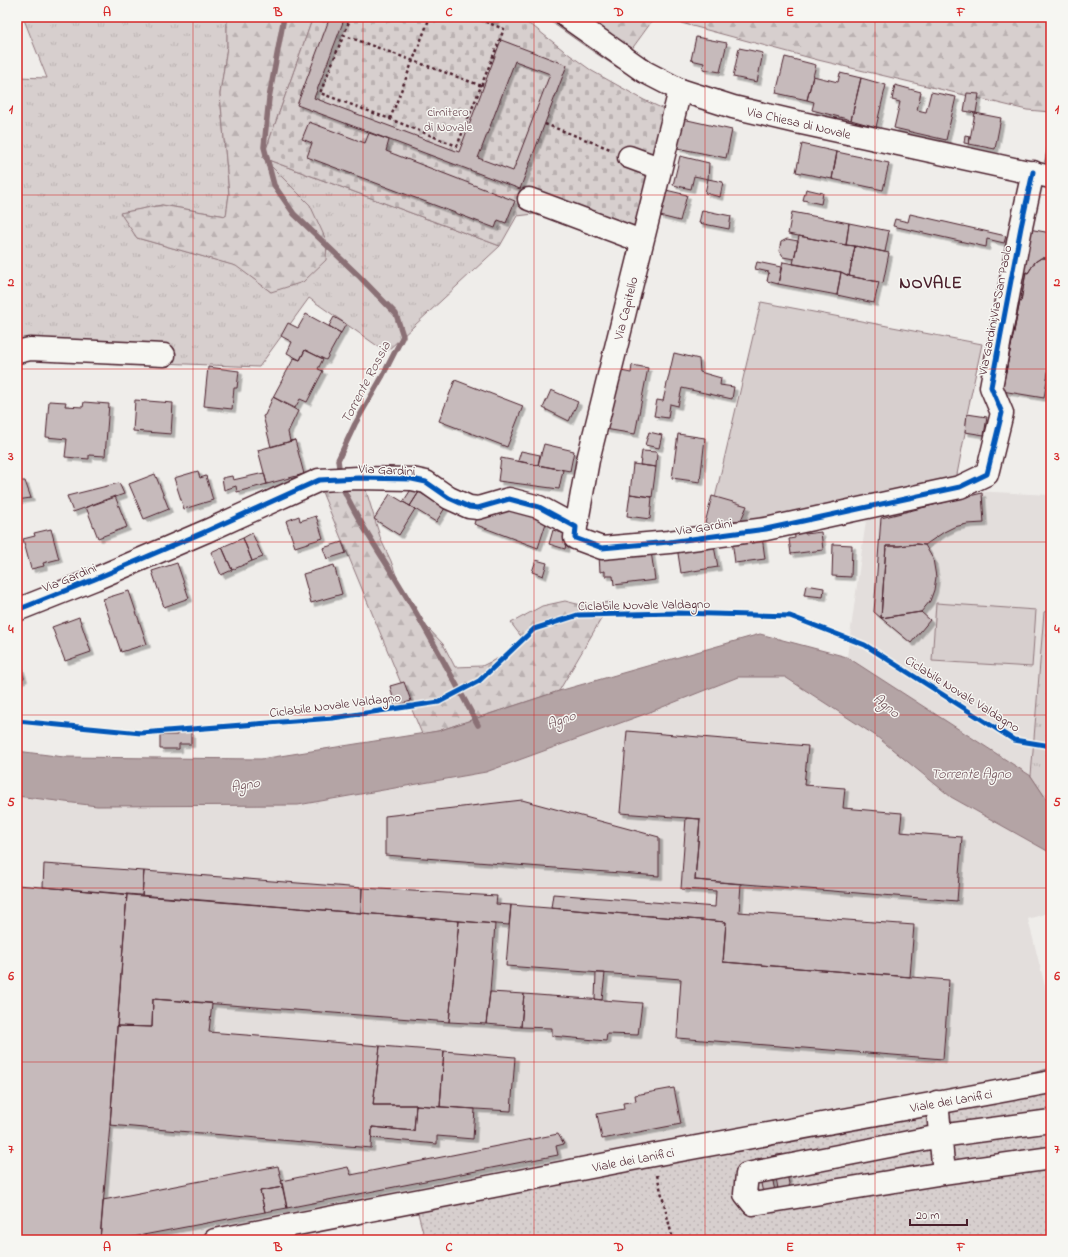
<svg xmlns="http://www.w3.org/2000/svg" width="1068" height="1257" viewBox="0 0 1068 1257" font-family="'Indie Flower',sans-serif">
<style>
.built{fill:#e3dedc}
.grass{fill:url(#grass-tufts);stroke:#90777c}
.forest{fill:url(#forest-firs);stroke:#90777c}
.cemetery{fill:url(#cemetery-stones);stroke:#90777c}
.park{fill:url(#park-dots);stroke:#90777c}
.pitch{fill:#d7cfce;stroke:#90777c}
.water{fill:#b4a4a5;stroke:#8a6f74}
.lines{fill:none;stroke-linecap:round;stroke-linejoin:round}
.stream{stroke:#8a6f74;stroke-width:5.5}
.building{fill:#c6babb;stroke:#4a1f2b;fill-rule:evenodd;filter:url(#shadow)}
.minor-casing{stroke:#4a1f2b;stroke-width:25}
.major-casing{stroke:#4a1f2b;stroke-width:25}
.path{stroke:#4a1f2b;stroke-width:2.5;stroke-dasharray:3 3;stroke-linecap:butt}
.minor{stroke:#f6f6f2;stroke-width:22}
.major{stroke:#f6f6f2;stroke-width:22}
.cycleway-casing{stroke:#f6f6f2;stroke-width:8}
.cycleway{stroke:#0057b8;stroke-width:5}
.grid{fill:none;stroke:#d62828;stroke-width:1;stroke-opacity:0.55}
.labels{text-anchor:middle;stroke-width:3;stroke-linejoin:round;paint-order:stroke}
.park-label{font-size:13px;fill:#6d4b54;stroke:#f6f6f2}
.street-label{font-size:13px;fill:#4a1f2b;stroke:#f6f6f2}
.water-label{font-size:14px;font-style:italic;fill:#6f4e56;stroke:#f6f6f2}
.district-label{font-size:17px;font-weight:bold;letter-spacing:1px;fill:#4a1f2b;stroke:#f6f6f2}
.neatline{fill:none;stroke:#d62828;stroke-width:1.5}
.grid-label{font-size:13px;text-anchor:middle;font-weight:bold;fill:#d62828}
</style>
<defs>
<pattern id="grass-tufts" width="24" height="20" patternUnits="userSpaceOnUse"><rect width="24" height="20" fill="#d7cfce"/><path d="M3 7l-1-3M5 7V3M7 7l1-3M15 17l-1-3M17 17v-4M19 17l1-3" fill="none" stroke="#bab1b1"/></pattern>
<pattern id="forest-firs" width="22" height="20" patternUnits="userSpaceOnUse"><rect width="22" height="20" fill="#d7cfce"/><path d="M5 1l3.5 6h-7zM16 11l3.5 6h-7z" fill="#bab1b1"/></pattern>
<pattern id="cemetery-stones" width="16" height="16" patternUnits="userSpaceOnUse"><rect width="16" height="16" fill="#d7cfce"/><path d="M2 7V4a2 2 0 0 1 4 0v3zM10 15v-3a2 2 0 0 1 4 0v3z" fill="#bab1b1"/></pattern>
<pattern id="park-dots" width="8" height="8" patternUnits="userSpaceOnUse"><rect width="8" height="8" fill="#d7cfce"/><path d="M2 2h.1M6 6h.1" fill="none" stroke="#bab1b1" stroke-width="1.8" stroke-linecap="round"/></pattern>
<filter id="shadow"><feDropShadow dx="3.5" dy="3.5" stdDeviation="0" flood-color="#0004"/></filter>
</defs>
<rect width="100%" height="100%" fill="#efedea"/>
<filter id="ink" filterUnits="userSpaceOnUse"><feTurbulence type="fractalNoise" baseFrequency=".025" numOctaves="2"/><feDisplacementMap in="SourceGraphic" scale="8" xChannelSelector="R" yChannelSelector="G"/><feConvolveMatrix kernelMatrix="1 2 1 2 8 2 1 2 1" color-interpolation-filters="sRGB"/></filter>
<g filter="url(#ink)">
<path class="built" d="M954 490 1051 495V610L1044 612 1031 776 847 657 868 506Z
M738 677H785L876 736 951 797 1051 853V912L1028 919 1051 1010V1068L953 1094 206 1240H17V796L97 806 298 805 486 772 645 714Z"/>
<path class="grass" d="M23 17H227V47L220 94 229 194 226 216 162 205 121 213 137 238 237 266 271 292 310 205 263 158 500 246 386 352 309 298 259 367 17 357V77L47 78Z
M1051 610V806L1031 776 1044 612Z"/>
<path class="forest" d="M227 17H313L263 158 310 205 327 242 326 260 303 282 271 292 236 266 137 238 120 213 162 205 226 216 229 194 220 94 227 47Z
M544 17H655L618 68 588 48Z
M667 17H1051V112L1027 110 818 60 670 20Z
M362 477 381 540 391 561 398 581 407 597 413 612 443 644 455 667 482 666 517 649 523 639 511 623 542 606 565 601 581 605 611 602 559 691 438 731 422 734 317 480Z"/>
<path class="cemetery" d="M313 17H515L534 27 563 50 592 71 644 100 668 111 630 245 543 213 517 216 500 246 263 158Z"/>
<path class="park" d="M1051 1068V1240H425L414 1198 953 1094Z"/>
<path class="pitch" d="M761 302 982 344 967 414 965 433 954 490 707 532Z
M936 603 1036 610 1032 667 932 661Z"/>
<path class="water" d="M760 634 847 657 1031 776 1051 806V853L951 797 876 736 785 677H738L645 714 486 772 298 805 97 806 17 796V751L64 757 261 759 438 731 559 691Z"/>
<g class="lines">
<path class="stream" d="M284 17 269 98 264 147 274 185 294 214 360 277 396 314 403 336 382 377 355 424 338 460 340 475
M341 484C356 518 378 550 397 581 426 628 452 676 478 725"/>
</g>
<path class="building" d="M330 17H345L314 98 459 152 501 40 567 65 520 189 297 105ZM515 61 550 74 513 171 478 158Z
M481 17H496L494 22Z
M696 37 727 43 720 72 703 69 704 63 691 60Z
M739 48 763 53 757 82 733 77Z
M785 57 816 65 807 100 776 93Z
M840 73 861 78 851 120 812 110 814 102 807 100 813 76 838 82Z
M861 78 886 85 876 127 851 120Z
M895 85 921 92 917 110 926 112 931 92 956 97 946 140 894 128 900 102 892 100Z
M967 93 979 94 976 113 964 111Z
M975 113 1001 118 995 149 969 144Z
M683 119 732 130 726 158 677 148Z
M309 122 365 143 369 133 389 140 386 151 515 201 506 223 498 220 495 228 307 157 312 143 302 139Z
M1051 125V163L1045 162Z
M965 135 970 136 969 144 964 143Z
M802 144 837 152 832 179 796 172Z
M837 152 889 163 883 190 832 179Z
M680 156 709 163 708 179 694 176 691 189 673 185Z
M708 179 723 182 720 197 705 193Z
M806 189 823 193 821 204 803 200Z
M666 190 687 195 680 221 660 216Z
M702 210 731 216 729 229 699 223Z
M792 212 849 223 846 245 788 234Z
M910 214 1006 236 1004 243 987 239 986 247 893 226 895 219 908 222Z
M849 223 889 231 885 252 855 246 846 245Z
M1023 228 1051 233V259L1046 258H1041L1035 262 1028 273 1026 272 1021 301H1020L1006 372 999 371Z
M799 236 846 245 855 246 849 276 841 272 793 264Z
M787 239 798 241 794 259 783 257 779 251 781 242Z
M855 246 889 253 883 283 849 276Z
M1041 258H1046L1051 259V356L1044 398 1002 391 1020 301H1021L1026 272 1028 273 1035 262Z
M757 262 781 267 778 284 767 281 769 272 755 269Z
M783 262 841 272 837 295 778 284Z
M841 272 849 276 879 282 874 303 837 295Z
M306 314 341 333 326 360 305 350 300 360 287 353 292 342 281 336 288 323 298 328Z
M334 317 346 324 341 333 329 326Z
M305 350 323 359 318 369 323 371 307 402 300 399 295 408 273 397 294 358 300 360Z
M674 353 699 359 700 372 721 378 720 385 734 387 732 399 682 388 678 406 670 404 668 418 654 416 657 400 663 401Z
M1051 356V380L1047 379Z
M632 365 648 368 635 434 605 429 616 370 631 373Z
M208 367 239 371 237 388H234L232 409 204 406Z
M455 380 523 406 507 447 439 421Z
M551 390 578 402 569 421 543 408Z
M273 397 298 411 288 432 290 441 295 440 271 447 263 416 265 415Z
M135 400 173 403 171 434 133 431Z
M49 401 66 402 65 406 83 407 84 402 109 404 105 456 89 455V459L65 457 67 439 46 437Z
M967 414 987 417 984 435 965 432Z
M649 432 662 435 659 448 645 445Z
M678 434 705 438 700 482 672 478Z
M295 440 304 474 267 484 258 450Z
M544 444 574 451 570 471 538 465Z
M521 451 540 455 538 465 518 461Z
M642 451 657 452 656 467 640 465Z
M501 458 563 470 559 489 498 481Z
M633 464 656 467 652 497 630 494Z
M198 471 200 478 206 476 213 500 184 509 174 478Z
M264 473 267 484 237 492 236 486 224 490 222 478 232 476 233 480Z
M155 474 169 509 144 519 129 484Z
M17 481H25L31 498 17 500Z
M119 483 124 494 73 512 67 496Z
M412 488 419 492 410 506 403 502Z
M419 492 445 508 436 522 410 506Z
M982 493 984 523 967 524 954 527 944 532 925 545 916 544 899 546H886L881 618 874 612 881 518Z
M390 494 415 509 399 535 374 519Z
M630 494 652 497 650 519 627 516Z
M115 496 127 527 98 538 86 507Z
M712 496 747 506 741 520 710 525 705 523Z
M503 507 547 520 538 548 474 524 476 517Z
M299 516 300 521 316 516 323 538 295 547 286 521Z
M805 528V534L821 532 823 550 791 554 789 539 795 538 794 529Z
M51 529 59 559 43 563 44 566 31 569 23 539 35 536 34 533Z
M553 530 568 535 565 549 549 544Z
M252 533 263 557 252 561 243 538Z
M762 536 765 559 735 563 732 540Z
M243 538 252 561 232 570 222 547Z
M713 541 718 567 681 573 677 547Z
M342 542 346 553 327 559 323 548Z
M833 544 852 545 851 577 832 576Z
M916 544 925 545 933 559 936 577 934 590 930 601 921 612 881 618 886 546H899Z
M222 547 232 570 221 575 211 552Z
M651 551 655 580 614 585 613 576H605V571L600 572 599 556H605L606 559 628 556Z
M536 560 547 563 543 576 532 572Z
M177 563 189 598 164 607 152 571Z
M334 565 342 594 311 603 303 574Z
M806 585 824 588 823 597 804 595Z
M129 591 147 644 121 652 103 599Z
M921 612 930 620 911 643 881 618Z
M79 617 91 652 65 661 52 627Z
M17 657 24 678 17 681Z
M404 682 411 701 395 706 390 686Z
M627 731 808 746 804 785 845 788 843 808 902 813 900 832 962 837 957 901 695 880 700 819 620 813Z
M177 732H191V744H179V749H160V735H177Z
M522 800 659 837V876L385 855V816Z
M686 818 700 819 695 880 741 884 739 912 914 925 910 977 723 962 726 922 551 908 553 894 715 907 716 891 681 889Z
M44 864 144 871 142 896 43 887Z
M144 871 362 888 361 913 142 896Z
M17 885 127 894 110 1125 100 1240H17Z
M362 888 497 896 496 904 511 905 509 925 361 913Z
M127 894 459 921 449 1022 153 999 152 1027 117 1026Z
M511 905 726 922 723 962 949 980 943 1059 677 1038 681 979 506 966Z
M459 921 495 924 490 992 486 1024 449 1022Z
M596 973H605L602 1000 595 999Z
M490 992 524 994 521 1027 486 1024Z
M524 994 642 1003 638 1035 607 1034 606 1041 552 1036V1028L521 1027Z
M153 999 212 1003 209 1032 380 1046 373 1105H416L414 1131 372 1127 371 1148 110 1125 117 1026 152 1027Z
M380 1046 444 1051 440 1107 416 1105H373Z
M444 1051 515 1057 511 1111 440 1107Z
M674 1088 681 1124 602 1139 597 1114 624 1109 623 1103 636 1101 635 1095Z
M416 1105 475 1109 473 1139 437 1136V1144L372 1138V1127L414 1131Z
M558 1134 564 1144 556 1146 558 1155 287 1208 281 1181 348 1167 351 1175Z
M783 1154 793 1204 781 1205 772 1156Z
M768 1157 778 1206 766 1208 756 1159Z
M278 1166 283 1187 260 1191 265 1212 117 1240H100L103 1200Z
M283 1187 287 1208 265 1212 260 1191Z"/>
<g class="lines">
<defs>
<path id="minor" d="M629 157 659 168
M529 199 641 241
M17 352 30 349 164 355
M576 527 588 460 680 90
M17 610 95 579 209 530 319 480 358 478 412 479 426 482 449 498 469 507 478 508 509 499 539 507 576 527 575 538 602 548 669 542 766 529 960 487 987 474 1002 413 991 387 1021 227 1033 172
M937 1102 944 1173
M1051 1121 940 1136 747 1174 745 1194 753 1204 944 1173 1051 1158"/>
<path id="major" d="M567 17 645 72 680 90 733 107 797 122 1051 177
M215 1240 653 1155 1051 1082"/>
</defs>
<use href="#minor" class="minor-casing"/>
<use href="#major" class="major-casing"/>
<path class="path" d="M351 17 320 93 390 119 457 146 504 29 473 17
M343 35 482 86
M390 119 430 17
M545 124 610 149
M657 1175 673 1240"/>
<use href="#minor" class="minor"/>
<use href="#major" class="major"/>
<defs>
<path id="cycleway" d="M17 610 95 579 209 530 319 480 358 478 412 479 426 482 449 498 469 507 478 508 509 499 539 507 576 527 575 538 602 548 669 542 766 529 960 487 987 474 1002 413 991 387 1021 227 1033 172
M17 721 141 733 333 718 439 702 479 681 534 629 578 615 677 613 790 616 865 645 1014 740 1051 746"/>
</defs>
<use href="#cycleway" class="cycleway-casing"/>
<use href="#cycleway" class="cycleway"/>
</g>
</g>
<path class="grid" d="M193 17V1240M363 17V1240M534 17V1240M705 17V1240M875 17V1240M17 195H1051M17 369H1051M17 542H1051M17 715H1051M17 888H1051M17 1062H1051"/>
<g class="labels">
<g class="park-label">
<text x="448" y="116">cimitero<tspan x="448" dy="15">di Novale</tspan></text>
</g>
<g class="street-label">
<text transform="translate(799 122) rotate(13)" y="5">Via Chiesa di Novale</text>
<text transform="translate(625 308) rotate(-76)" y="5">Via Capitello</text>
<text transform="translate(994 310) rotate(-79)" y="5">Via Gardini;Via San Paolo</text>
<text transform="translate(387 469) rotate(3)" y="5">Via Gardini</text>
<text transform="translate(704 526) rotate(-8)" y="5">Via Gardini</text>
<text transform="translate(69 577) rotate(-22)" y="5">Via Gardini</text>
<text transform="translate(644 604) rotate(-1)" y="5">Ciclabile Novale Valdagno</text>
<text transform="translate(963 693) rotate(32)" y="5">Ciclabile Novale Valdagno</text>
<text transform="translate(335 704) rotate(-7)" y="5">Ciclabile Novale Valdagno</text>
<text transform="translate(951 1100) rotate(-10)" y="5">Viale dei Lanifici</text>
<text transform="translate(633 1159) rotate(-11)" y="5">Viale dei Lanifici</text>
</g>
<g class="water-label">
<text transform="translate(365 382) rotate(-62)" y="5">Torrente Rossia</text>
<text transform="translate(887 705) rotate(39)" y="5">Agno</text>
<text transform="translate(561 719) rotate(-19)" y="5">Agno</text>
<text x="971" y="778">Torrente Agno</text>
<text transform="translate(245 784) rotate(-9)" y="5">Agno</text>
</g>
<g class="district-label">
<text x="931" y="288">NOVALE</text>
</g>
</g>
<rect width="1068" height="1257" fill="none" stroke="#f6f6f2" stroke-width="44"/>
<path d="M910 1219v6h57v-6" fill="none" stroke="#4a1f2b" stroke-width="2"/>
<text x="916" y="1219" font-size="12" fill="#4a1f2b" stroke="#f6f6f2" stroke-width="3" paint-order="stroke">20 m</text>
<rect x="22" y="22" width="1024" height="1213" class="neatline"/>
<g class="grid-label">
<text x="107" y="16">A</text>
<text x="278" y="16">B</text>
<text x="449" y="16">C</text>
<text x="619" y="16">D</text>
<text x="790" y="16">E</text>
<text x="961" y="16">F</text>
<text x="11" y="113">1</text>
<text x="1057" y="113">1</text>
<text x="11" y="286">2</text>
<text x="1057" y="286">2</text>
<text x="11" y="460">3</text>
<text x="1057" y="460">3</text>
<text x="11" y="633">4</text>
<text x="1057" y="633">4</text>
<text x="11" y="806">5</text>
<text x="1057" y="806">5</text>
<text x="11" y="980">6</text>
<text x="1057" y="980">6</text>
<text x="11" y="1153">7</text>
<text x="1057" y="1153">7</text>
<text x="107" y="1251">A</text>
<text x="278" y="1251">B</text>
<text x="449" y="1251">C</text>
<text x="619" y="1251">D</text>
<text x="790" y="1251">E</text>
<text x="961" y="1251">F</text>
</g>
</svg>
